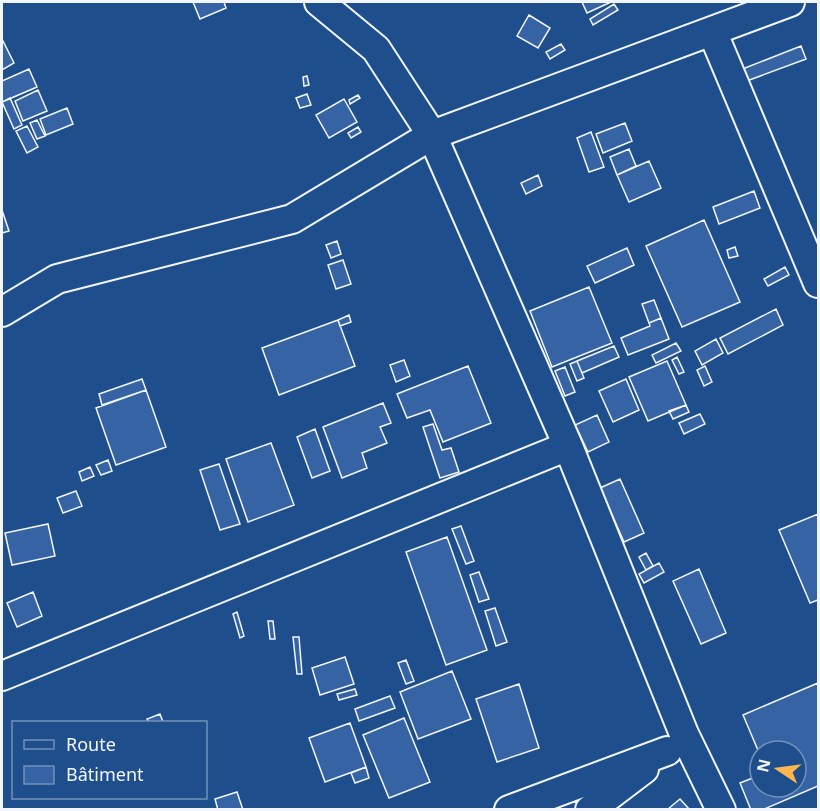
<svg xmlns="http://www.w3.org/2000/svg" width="820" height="811" viewBox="0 0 820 811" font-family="'Noto Sans',sans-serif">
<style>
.building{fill:#3563a3;stroke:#f2f6ff;stroke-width:1.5}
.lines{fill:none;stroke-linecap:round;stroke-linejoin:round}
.minor-casing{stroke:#f2f6ff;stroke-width:32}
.minor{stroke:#1f4e8c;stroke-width:28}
</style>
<rect width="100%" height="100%" fill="#1f4e8c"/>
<path class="building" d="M193 2H224L226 8 200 19Z
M582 2H611L587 13Z
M614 4 618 10 593 25 590 19Z
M529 15 550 28 538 48 517 36Z
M2 39 14 63 2 70Z
M561 44 565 50 550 59 546 52Z
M801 46 806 59 744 82 740 70Z
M29 69 37 87 2 102V81Z
M307 76 309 85 304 86 303 77Z
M38 90 47 111 23 121 15 101Z
M307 94 311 105 300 108 296 98Z
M358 95 360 98 350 104 349 100Z
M10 98 22 125 14 129 2 102Z
M344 99 357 122 329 138 316 115Z
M67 108 73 124 46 135 40 119Z
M37 120 45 136 37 139 30 123Z
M625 123 632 141 603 153 596 134Z
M27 126 38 147 27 153 16 131Z
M358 127 361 132 351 138 348 133Z
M591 132 604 167 589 172 577 138Z
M629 149 636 166 617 175 610 157Z
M649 161 661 188 629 202 617 175Z
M538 175 542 186 526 194 521 183Z
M754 191 760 208 719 224 713 207Z
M2 210 9 231 2 233Z
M704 220 740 302 682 327 646 246Z
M337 241 341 254 331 258 326 245Z
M735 247 738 256 729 258 727 250Z
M627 248 634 265 595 283 587 266Z
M343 260 351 284 336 289 328 265Z
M785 267 789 275 768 286 764 279Z
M589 287 612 343 552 367 530 311Z
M654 300 661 318 649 323 642 304Z
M776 309 783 325 728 354 720 338Z
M349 315 351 322 340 326 338 320Z
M661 318 669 339 628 355 621 338 650 326 649 323Z
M338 320 355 366 279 395 262 348Z
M716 339 723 353 702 365 695 351Z
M676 343 681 351 656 363 652 355Z
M614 346 619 357 582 373 577 361Z
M677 357 684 372 679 374 672 360Z
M404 360 410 376 396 382 390 365Z
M577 361 584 378 577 381 570 364Z
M667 361 686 405 648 421 629 377Z
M468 366 491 423 443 442 430 410 407 418 397 394Z
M705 366 712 382 704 386 697 370Z
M565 367 575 392 565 396 555 371Z
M142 379 146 390 102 405 99 394Z
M626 379 639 410 613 422 599 391Z
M146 390 166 447 116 465 96 408Z
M383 403 391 423 380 427 387 443 362 453 367 468 342 478 323 427Z
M686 405 689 412 673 419 669 411Z
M700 414 705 424 684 434 679 423Z
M597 415 609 442 588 452 575 425Z
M433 424 442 450 451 448 459 472 440 478 423 427Z
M315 429 330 471 312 478 297 437Z
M271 443 294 505 248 522 226 459Z
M108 460 112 471 101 475 96 465Z
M219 464 240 524 220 530 200 470Z
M90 467 94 476 82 481 79 472Z
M620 479 644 533 624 542 600 488Z
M76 491 82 506 63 513 57 498Z
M818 514V600L810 603 779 530Z
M48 524 55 556 12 565 5 533Z
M461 526 474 561 466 564 452 529Z
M447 537 487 650 446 665 406 552Z
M646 553 653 566 646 570 639 557Z
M659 563 664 572 644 583 639 574Z
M699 569 726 633 701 644 673 581Z
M479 572 489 599 479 602 470 575Z
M33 592 42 616 17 627 7 603Z
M495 608 507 642 496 646 485 611Z
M237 612 244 636 240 638 233 614Z
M268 621H273L275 639H270Z
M293 637H299L302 674H297Z
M345 657 354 684 320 695 312 668Z
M406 660 414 681 406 684 398 663Z
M452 671 471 719 418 739 400 692Z
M818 683V786L762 810H751L740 783 760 775V787H796V751H760V755L743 715Z
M519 684 539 748 497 762 476 699Z
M355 689 357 695 339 700 337 694Z
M390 696 395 708 359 721 355 709Z
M160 714 163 722H149L147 719Z
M404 718 430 782 389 798 363 735Z
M350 723 366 767 325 782 309 738Z
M366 767 369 778 355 783 351 773Z
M237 792 243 810H218L215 799Z
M680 799 690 810H668V809Z"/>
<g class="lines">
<defs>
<path id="minor" d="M319 2 376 49 432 135 568 446 684 734 721 810
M712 31 818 283
M2 312 57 279 292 219 432 135 790 2
M2 676 568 446
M509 810 667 751
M590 810 644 769"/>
</defs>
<use href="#minor" class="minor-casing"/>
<use href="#minor" class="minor"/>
</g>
<rect width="820" height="811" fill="none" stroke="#f2f6ff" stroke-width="6"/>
<rect x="12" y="721" width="195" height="78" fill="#1f4e8c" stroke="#7391ba" stroke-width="1.5"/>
<rect x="24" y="740" width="30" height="9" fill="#1f4e8c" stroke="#7391ba" stroke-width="1.5"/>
<text x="66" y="751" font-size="18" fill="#f2f6ff">Route</text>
<rect x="24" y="766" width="30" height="18" fill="#3563a3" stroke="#7391ba" stroke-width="1.5"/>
<text x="66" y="781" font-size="18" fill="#f2f6ff">Bâtiment</text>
<g transform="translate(778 769) rotate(283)"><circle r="28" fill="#1f4e8c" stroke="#7391ba" stroke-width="1.5"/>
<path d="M0-4.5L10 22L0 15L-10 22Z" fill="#ffb74d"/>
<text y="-9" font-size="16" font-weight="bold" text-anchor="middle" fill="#f2f6ff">N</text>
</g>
</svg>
